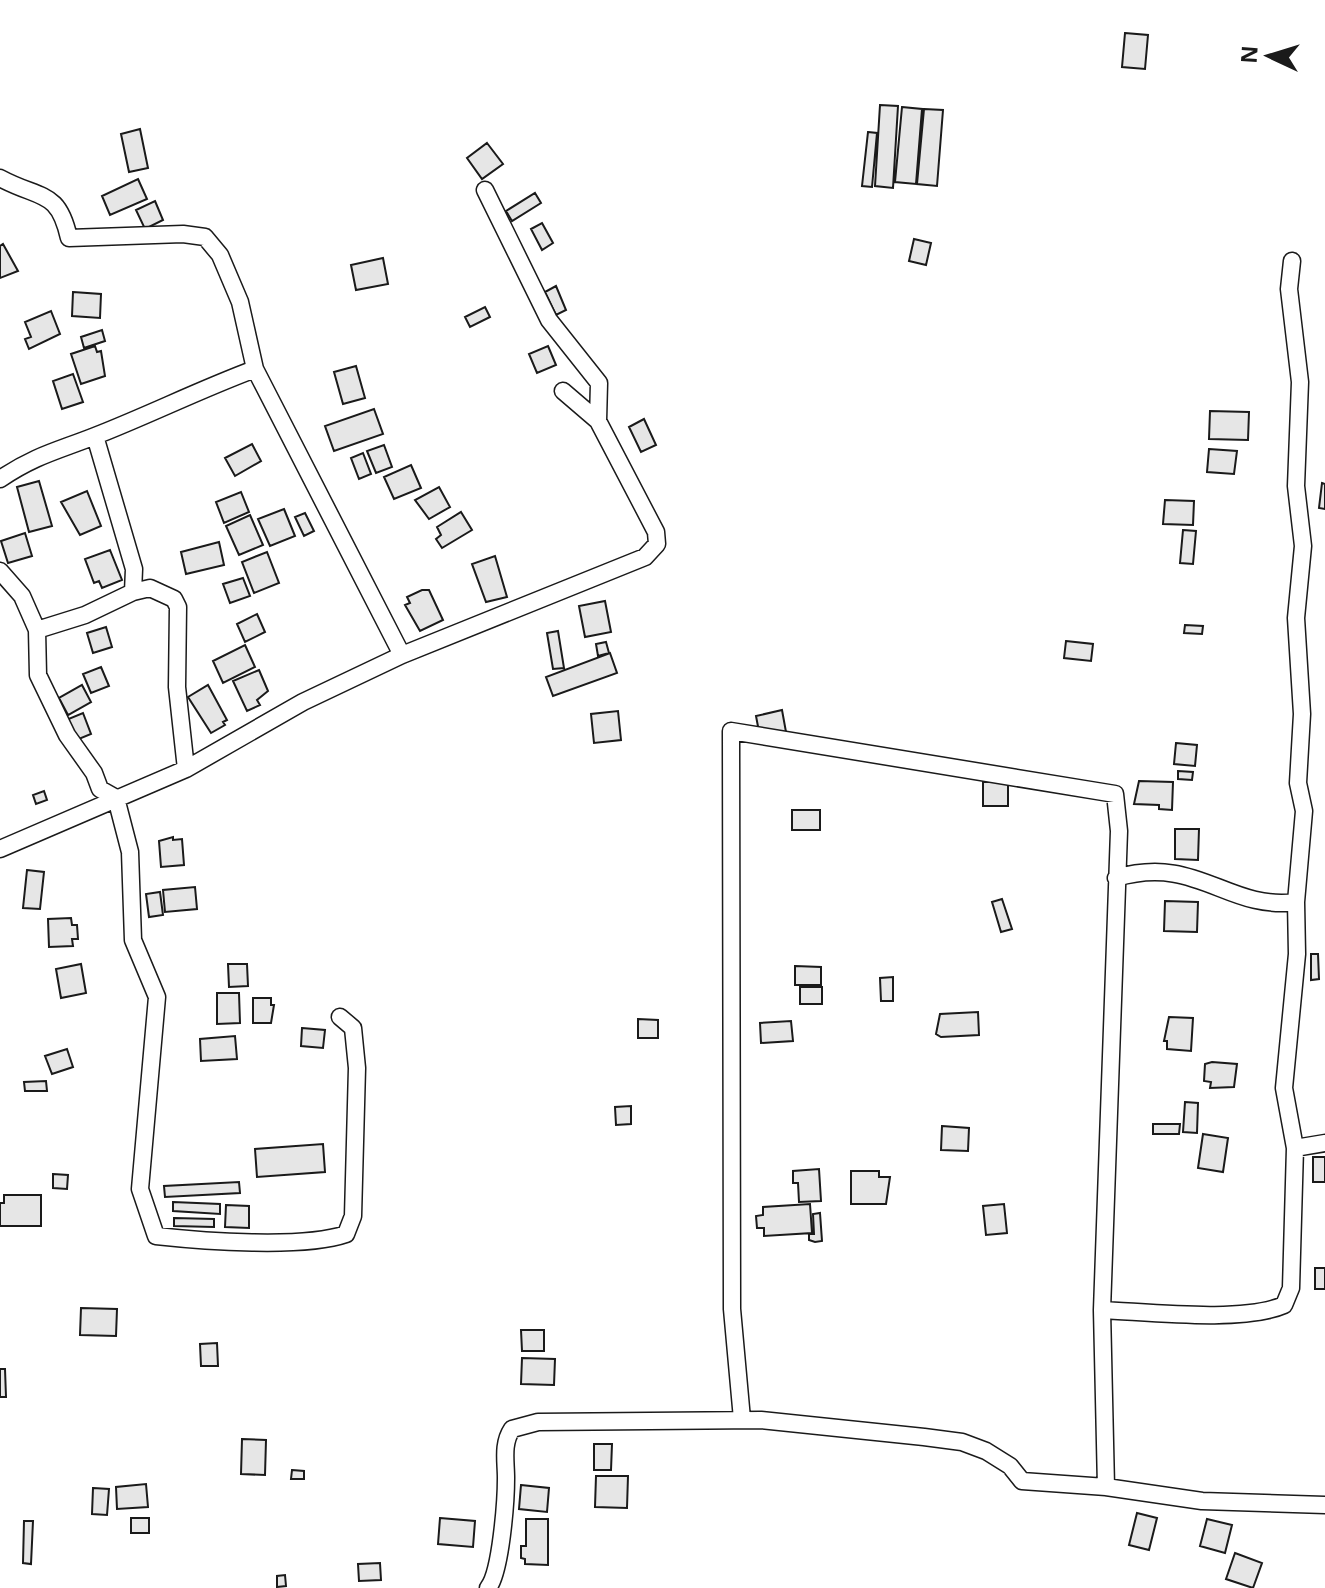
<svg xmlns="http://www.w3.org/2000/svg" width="1325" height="1588" viewBox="0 0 1325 1588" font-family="'Open Sans',sans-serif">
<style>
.building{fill:#e6e6e6;stroke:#1a1a1a;stroke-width:2}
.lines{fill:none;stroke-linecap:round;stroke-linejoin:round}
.minor-casing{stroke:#1a1a1a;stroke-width:19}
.minor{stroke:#fff;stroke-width:16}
</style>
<rect width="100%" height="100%" fill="#fff"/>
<path class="building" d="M1125 33 1148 35 1145 69 1122 67Z
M880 105 898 106 893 188 875 186Z
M902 107 922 109 916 184 895 182Z
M924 109 943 110 937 186 917 184Z
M140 129 148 168 129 172 121 134Z
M868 132 877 133 872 187 862 186Z
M487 143 503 164 482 179 467 158Z
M138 179 147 199 110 215 102 196Z
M535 193 541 203 512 221 506 211Z
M155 201 163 220 145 229 136 210Z
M542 223 553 243 542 250 531 229Z
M914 239 931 243 926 265 909 261Z
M3 244 18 271 0 278V246Z
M383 258 388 284 356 290 351 265Z
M556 286 566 310 556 315 545 292Z
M73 292 101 294 100 318 72 316Z
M485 307 490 317 470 327 465 317Z
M51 311 60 334 29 349 25 339 31 337 25 322Z
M102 330 105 341 84 348 81 337Z
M95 346 97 352 101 351 105 376 81 384 71 354Z
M548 346 556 365 537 373 529 354Z
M356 366 365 398 343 404 334 372Z
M73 374 83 402 62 409 53 381Z
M374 409 383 434 334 451 325 426Z
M1210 411 1249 412 1248 440 1209 439Z
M644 419 656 445 641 452 629 427Z
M252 444 261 461 235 476 225 458Z
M384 445 392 467 376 473 367 451Z
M1209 449 1237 451 1234 474 1207 472Z
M363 453 371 474 359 479 351 458Z
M411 465 421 488 394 499 384 477Z
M39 481 52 526 29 532 17 487Z
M1322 483 1325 484V509L1319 508Z
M439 487 450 507 429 519 415 500Z
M87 491 101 526 80 535 61 502Z
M241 492 249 512 224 523 216 502Z
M1165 500 1194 501 1193 525 1163 524Z
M284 509 295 536 270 546 258 519Z
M461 512 472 530 442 548 436 539 441 535 437 527Z
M305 513 314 531 304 536 295 517Z
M250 515 263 545 239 555 226 526Z
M1183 530 1196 531 1193 564 1180 563Z
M25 533 32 556 8 563 1 541Z
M219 542 224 565 186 574 181 552Z
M110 550 122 580 102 588 99 581 94 583 85 559Z
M267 552 279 583 254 593 242 562Z
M495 556 507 597 486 602 472 564Z
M243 578 250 596 230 603 223 584Z
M422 590H429L443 620 420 631 405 605 410 603 407 597Z
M605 601 611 632 585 637 579 606Z
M257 614 265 632 245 642 237 624Z
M1185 625 1203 626 1202 634 1184 633Z
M106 627 112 647 93 653 87 633Z
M558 631 564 668 553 669 547 633Z
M1066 641 1093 644 1091 661 1064 658Z
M606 642 609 653 598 656 596 644Z
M245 645 255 667 223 683 213 661Z
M610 653 617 673 553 696 546 677Z
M101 667 109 686 91 693 83 674Z
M259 670 268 691 257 700 260 705 247 711 233 681Z
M82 685 91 702 68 715 59 698Z
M208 685 227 720 223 722 225 725 211 733 188 697Z
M782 710 786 732 760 737 756 716Z
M618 711 621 740 594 743 591 714Z
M83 713 91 734 74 741 66 720Z
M1176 743 1197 745 1195 766 1174 764Z
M1178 771 1193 772 1192 780 1178 779Z
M1139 781 1173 782 1172 810 1159 809V805L1134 804Z
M983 782H1008V806H983Z
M44 791 47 800 36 804 33 795Z
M792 810H820V830H792Z
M1175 829H1199L1198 860 1175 859Z
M173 837V840L182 839 184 865 161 867 159 841Z
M27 870 44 872 40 909 23 908Z
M195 887 197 909 165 912 163 890Z
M160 892 163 915 149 917 146 894Z
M1002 899 1012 929 1001 932 992 902Z
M1165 901 1198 902 1197 932 1164 931Z
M71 918 72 925H77L78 939H72L73 946 49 947 48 919Z
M1311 954H1318L1319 979 1311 980Z
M81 964 86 993 61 998 56 969Z
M228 964H247L248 986 229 987Z
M795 966 821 967V985H795Z
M893 977V1001H881L880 978Z
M800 987H822V1004H800Z
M217 993H239L240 1023 217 1024Z
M253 998H271V1005H274L271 1023H253Z
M978 1012 979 1035 941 1037 936 1034 940 1014Z
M1169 1017 1193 1018 1191 1051 1167 1049V1041H1164Z
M638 1019 658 1020V1038H638Z
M791 1021 793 1041 761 1043 760 1023Z
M302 1028 325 1030 323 1048 301 1046Z
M235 1036 237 1059 201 1061 200 1039Z
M67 1049 73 1067 52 1074 45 1056Z
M1212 1062 1237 1064 1234 1087 1210 1088 1211 1082 1204 1081 1205 1064Z
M46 1081 47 1091H25L24 1082Z
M1185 1102 1198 1103 1197 1133 1183 1132Z
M631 1106V1124L616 1125 615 1107Z
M1153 1124H1180L1179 1134H1153Z
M942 1126 969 1128 968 1151 941 1150Z
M1203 1134 1228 1138 1223 1172 1198 1168Z
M323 1144 325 1172 257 1177 255 1149Z
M1313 1157H1325V1182H1313Z
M819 1169 821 1201 799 1202 798 1183H793V1171Z
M851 1171H879V1177H890L886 1204H851Z
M53 1174 68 1175 67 1189 53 1188Z
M239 1182 240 1193 165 1197 164 1186Z
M4 1195H41V1226H0V1203H4Z
M173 1202 220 1204V1214L173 1211Z
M810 1204 812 1233 764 1236V1228H757L756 1216 763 1215V1207Z
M1004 1204 1007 1233 986 1235 983 1206Z
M226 1205 249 1206V1228L225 1227Z
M820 1213 822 1241 815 1242 809 1240V1234H814L813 1214Z
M174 1218 214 1219V1227L174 1226Z
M1315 1268H1325V1289H1315Z
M81 1308 117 1309 116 1336 80 1335Z
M521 1330H544V1351H522Z
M217 1343 218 1366H201L200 1344Z
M522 1358 555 1359 554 1385 521 1384Z
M0 1369H5L6 1397H0Z
M242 1439 266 1440 265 1475 241 1474Z
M594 1444H612L611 1470H594Z
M292 1470 304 1471V1479H291Z
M596 1476H628L627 1508 595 1507Z
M146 1484 148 1507 117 1509 116 1487Z
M521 1485 549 1488 547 1512 519 1509Z
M93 1488 109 1489 107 1515 92 1514Z
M1137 1513 1157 1518 1149 1550 1129 1545Z
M131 1518H149V1533H131Z
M440 1518 475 1521 473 1547 438 1544Z
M526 1519H548V1565L525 1564V1559L521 1558V1546H526Z
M1207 1519 1232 1525 1225 1553 1200 1546Z
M24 1521H33L31 1564 23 1563Z
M1235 1553 1262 1563 1253 1588 1226 1579Z
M380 1563 381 1580 359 1581 358 1564Z
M285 1575 286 1586 277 1587V1576Z"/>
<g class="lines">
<defs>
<path id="minor" d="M0 178C41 200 58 189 69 238L183 234 205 237 220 255 240 302 255 369 402 655
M485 190 549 320 599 383 598 421
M95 436 134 569 133 592 150 588 174 599 178 607 177 687 186 769
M0 479C36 455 57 451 95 436 149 415 201 389 255 369
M0 571 22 596 37 630 38 675 67 735 94 773 100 789 116 798 130 852 133 940 157 997 140 1189 156 1236C202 1241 303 1249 346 1234L353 1216 357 1068 353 1028 340 1017
M37 630 85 615 133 592
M0 849 186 769 303 702 402 655 645 557 657 544 656 532 598 421 563 391
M1116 878C1197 854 1227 911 1296 902
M1295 1148 1325 1143
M1102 1310C1149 1312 1243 1323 1284 1305L1291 1288 1295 1148 1284 1088 1297 954 1296 902 1304 811 1298 783 1302 714 1296 618 1303 546 1296 486 1300 382 1289 289 1292 261
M742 1419 732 1309 731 731 1115 794 1119 831 1102 1310 1106 1487
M488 1588C501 1572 506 1500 506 1478 506 1461 502 1444 512 1429L538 1422 761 1420 924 1437 962 1442 986 1451 1010 1466 1022 1481 1106 1487 1202 1501 1325 1505"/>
</defs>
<use href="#minor" class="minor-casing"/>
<use href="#minor" class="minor"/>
</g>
<g transform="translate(1269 56) rotate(274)" stroke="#ffffff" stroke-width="6" paint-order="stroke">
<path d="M0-6L14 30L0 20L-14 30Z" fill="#1a1a1a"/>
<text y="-12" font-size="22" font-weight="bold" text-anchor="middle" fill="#1a1a1a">N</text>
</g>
</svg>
